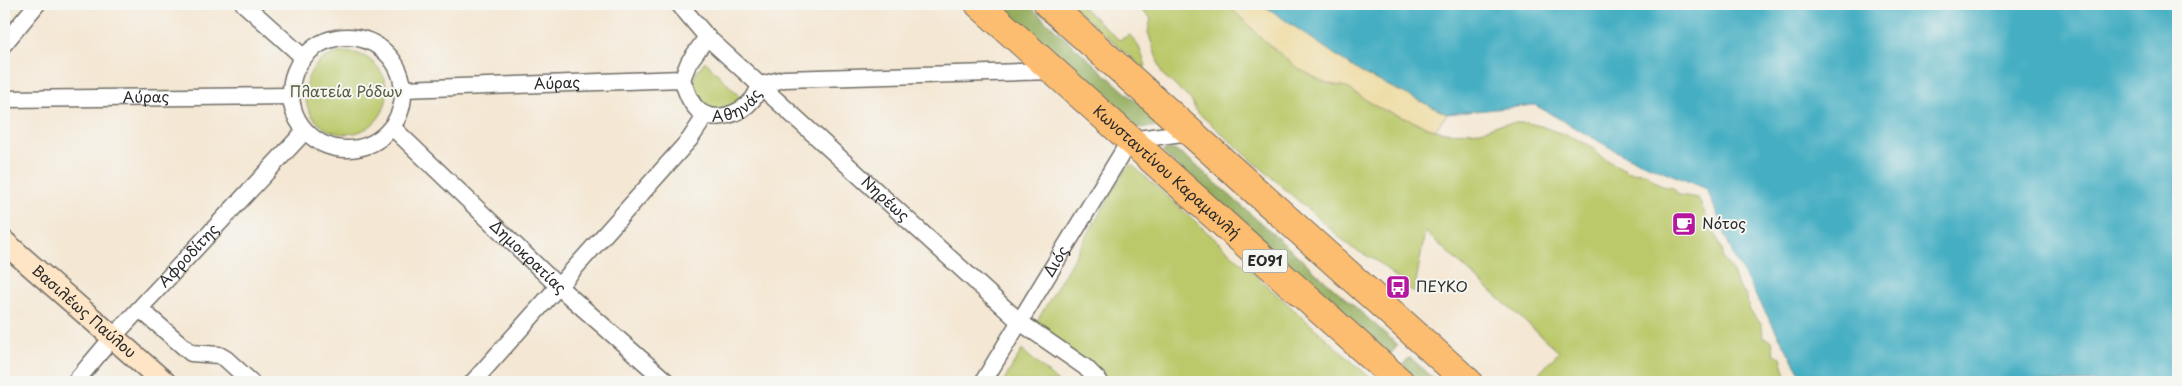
<svg xmlns="http://www.w3.org/2000/svg" width="2182" height="386" viewBox="0 0 2182 386" font-family="'Playpen Sans',sans-serif">
<style>
.green{fill:#bbc96b;stroke:#737a4b}
.forest{fill:#94ad5f;stroke:#606c45}
.sand{fill:#eeda9e;stroke:#8c8264}
.water{fill:#44aec2;stroke:#386c76}
.lines{fill:none;stroke-linecap:round;stroke-linejoin:round}
.street-casing{stroke:#716d66;stroke-width:19}
.secondary-casing{stroke:#716d66;stroke-width:25}
.highway-casing{stroke:#716d66;stroke-width:30}
.street{stroke:#fff;stroke-width:16}
.secondary{stroke:#fee5c5;stroke-width:22}
.highway{stroke:#fcbd6f;stroke-width:28}
.labels{text-anchor:middle;stroke-width:4;stroke-linejoin:round;paint-order:stroke}
.shield{fill:#f6f6f2;stroke:#686867;stroke-width:1}
.shield-label{font-size:14px;font-weight:bold;fill:#2b2b2b}
.street-label{font-size:15px;fill:#2b2b2b;stroke:#f6f6f2}
.park-label{font-size:15px;fill:#565a3e;stroke:#f6f6f2}
.poi-label{font-size:15px;fill:#2b2b2b;stroke:#f6f6f2;text-anchor:start}
</style>
<rect width="100%" height="100%" fill="#f6f6f2"/>
<filter id="ink" filterUnits="userSpaceOnUse"><feTurbulence type="fractalNoise" baseFrequency=".02" numOctaves="2"/><feDisplacementMap in="SourceGraphic" scale="10" xChannelSelector="R" yChannelSelector="G"/><feConvolveMatrix kernelMatrix="1 2 1 2 8 2 1 2 1" color-interpolation-filters="sRGB"/></filter>
<filter id="wash" filterUnits="userSpaceOnUse"><feTurbulence type="fractalNoise" baseFrequency=".0096" numOctaves="4" result="noise"/><feDisplacementMap in="SourceGraphic" scale="20" xChannelSelector="R" yChannelSelector="G"/><feGaussianBlur stdDeviation="1.12" result="paint"/><feColorMatrix in="noise" values="0 0 0 0 0 0 0 0 0 0 0 0 0 0 0 0 0 1.4 0 .05"/><feComposite in="paint" operator="in"/></filter>
<g filter="url(#wash)">
<rect width="100%" height="100%" fill="#f4e7d3"/>
<path class="green" d="M1070 4H1079L1119 40 1130 35 1139 47 1146 66 1143 68Z
M1134 4H1227L1267 43 1326 83 1346 87 1377 107 1434 130 1451 133 1481 131 1497 125 1513 123H1528L1541 126 1576 139 1594 148 1600 156 1629 172 1645 173 1662 186 1673 188 1679 195 1698 198 1705 213 1708 226 1716 235 1723 252 1722 258 1732 270 1738 286 1746 296 1750 311 1762 325 1763 337 1772 341 1774 353 1781 358 1786 375 1793 382H1531L1559 352 1425 232 1414 293 1377 261 1352 248 1196 111 1191 100 1162 74 1148 32 1151 18Z
M305 93a41 41 0 1 1 82 0a41 41 0 1 1-82 0Z
M705 61 742 99C730 108 723 112 707 109 691 89 687 83 705 61Z
M1131 164 1375 382H1101L1036 323 1124 172Z
M1022 350 1058 382H1003Z"/>
<path class="forest" d="M999 4H1027L1163 126 1137 128Z
M1166 150H1174L1190 160 1398 345 1390 355 1162 152Z
M1408 358 1412 359 1438 382H1419L1405 369 1403 365Z"/>
<path class="sand" d="M1227 4H1262L1360 72 1447 114 1435 130 1377 107 1346 87 1326 83 1299 69 1267 43Z"/>
<path class="water" d="M1262 4H2178V382H1805L1734 257 1707 189 1623 155 1535 105 1447 114 1360 72Z"/>
</g>
<g filter="url(#ink)">
<g class="lines">
<defs>
<g id="street">
<path d="M244 4 303 57"/>
<path id="s1" d="M679 4 707 37 1020 322 1085 367 1100 382"/>
<path id="s2" d="M707 37 689 62 682 79C686 90 689 102 698 110 714 124 741 114 753 99 756 95 758 89 761 85L784 79 1054 71"/>
<circle cx="347" cy="93" r="56"/>
<path d="M4 44 37 4"/>
<path id="s3" d="M403 89 682 79"/>
<path id="s4" d="M4 99 290 96"/>
<path id="s5" d="M392 127 559 287 667 382"/>
<path d="M140 309 191 353 219 355 226 359 251 382"/>
<path id="s6" d="M75 382 113 337 305 131"/>
<path d="M473 382 690 139 706 115"/>
<path id="s7" d="M983 382 1130 140 1190 132"/>
</g>
<g id="secondary">
<path id="s8" d="M4 242 164 382"/>
</g>
<g id="highway">
<path id="s9" d="M979 4 1400 382"/>
<path d="M1048 4 1468 382"/>
</g>
</defs>
<use href="#street" class="street-casing"/>
<use href="#secondary" class="secondary-casing"/>
<use href="#highway" class="highway-casing"/>
<use href="#street" class="street"/>
<use href="#secondary" class="secondary"/>
<use href="#highway" class="highway"/>
</g>
</g>
<defs>
<symbol id="cafe-square" viewBox="-11 -11 22 22"><rect x="-9" y="-9" width="18" height="18" rx="4" fill="#b5179e" stroke="#f6f6f2"/><path d="M-5.5-4.5H6V0H3Q3 3.5 0 3.5H-2.5Q-5.5 3.5-5.5 0ZM3-3.2v2h1.7v-2ZM-6 4.5H4V6H-6Z" fill="#fff"/></symbol>
<symbol id="bus-square" viewBox="-11 -11 22 22"><rect x="-9" y="-9" width="18" height="18" rx="4" fill="#b5179e" stroke="#f6f6f2"/><path d="M-5-6H5V4H4V6H2V4H-2V6H-4V4H-5ZM-3.5-4V0h7V-4ZM-3.5 1.2v1.5H-2V1.2ZM2 1.2v1.5H3.5V1.2Z" fill="#fff"/></symbol>
</defs>
<g fill-rule="evenodd">
<use href="#cafe-square" x="1670" y="210" width="28" height="28"/>
<use href="#bus-square" x="1384" y="273" width="28" height="28"/>
</g>
<g class="labels">
<rect class="shield" x="1242.5" y="249.5" width="45" height="23" rx="4"/>
<g class="shield-label">
<text x="1265" y="266">ΕΟ91</text>
</g>
<g class="street-label">
<text dy="5" stroke="none"><textPath href="#s3" startOffset="154">Αύρας</textPath></text>
<text dy="5" stroke="none"><textPath href="#s4" startOffset="142">Αύρας</textPath></text>
<text dy="5" stroke="none"><textPath href="#s2" startOffset="128">Αθηνάς</textPath></text>
<text dy="5" stroke="none"><textPath href="#s9" startOffset="252">Κωνσταντίνου Καραμανλή</textPath></text>
<text dy="5" stroke="none"><textPath href="#s1" startOffset="284">Νηρέως</textPath></text>
<text dy="5" stroke="none"><textPath href="#s6" startOffset="170">Αφροδίτης</textPath></text>
<text dy="5" stroke="none"><textPath href="#s5" startOffset="188">Δημοκρατίας</textPath></text>
<text dy="5" stroke="none"><textPath href="#s7" startOffset="141">Διός</textPath></text>
<text dy="5" stroke="none"><textPath href="#s8" startOffset="106">Βασιλέως Παύλου</textPath></text>
</g>
<g class="park-label">
<text x="346" y="97">Πλατεία Ρόδων</text>
</g>
<g class="poi-label">
<text x="1702" y="229">Νότος</text>
<text x="1416" y="292">ΠΕΥΚΟ</text>
</g>
</g>
<rect width="2182" height="386" fill="none" stroke="#f6f6f2" stroke-width="20"/>
</svg>
